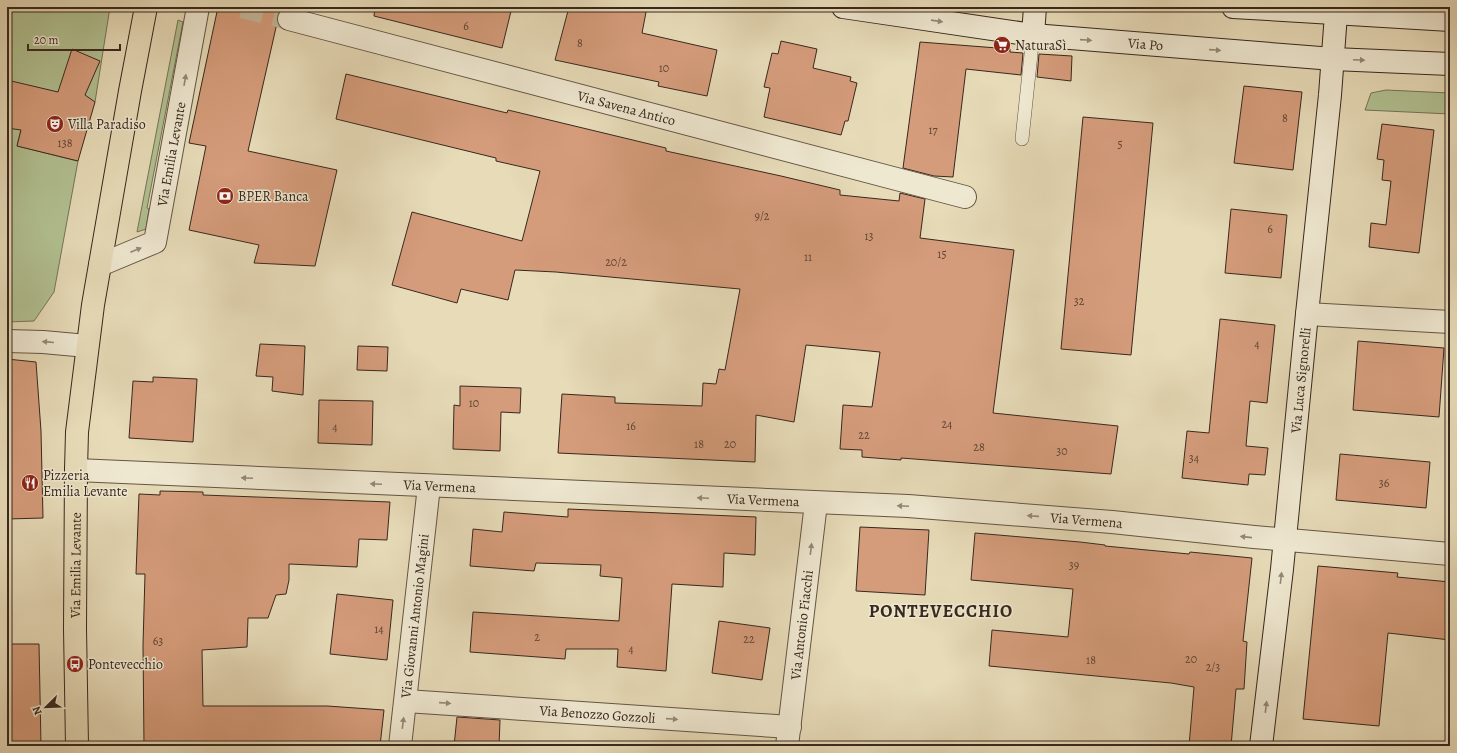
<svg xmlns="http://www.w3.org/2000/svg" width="1457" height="753" viewBox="0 0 1457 753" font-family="Alegreya,serif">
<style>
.green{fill:#b2c192;stroke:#757458}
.building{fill:#d59c7b;stroke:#38281e}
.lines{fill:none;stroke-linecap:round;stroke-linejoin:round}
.street-tunnel{stroke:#c4b799;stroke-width:22;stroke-dasharray:22 11;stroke-linecap:butt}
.lane-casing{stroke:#645544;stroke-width:14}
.street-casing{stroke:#645544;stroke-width:24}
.secondary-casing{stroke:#38281e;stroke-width:24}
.primary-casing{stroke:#38281e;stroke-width:24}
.lane{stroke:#efe8d1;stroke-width:13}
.street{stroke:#efe8d1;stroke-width:22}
.secondary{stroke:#efe8d1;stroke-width:22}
.primary{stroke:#e7dbb8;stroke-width:22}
.oneway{fill:#948878}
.labels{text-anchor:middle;stroke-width:3;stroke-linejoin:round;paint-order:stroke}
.number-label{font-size:12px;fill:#5f4535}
.street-label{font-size:14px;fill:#38281e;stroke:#efe8d1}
.poi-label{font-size:14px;fill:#38281e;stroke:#efe8d1;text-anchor:start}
.district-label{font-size:18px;font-weight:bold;letter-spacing:1px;fill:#38281e;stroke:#efe8d1}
</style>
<rect width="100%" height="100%" fill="#e7dbb8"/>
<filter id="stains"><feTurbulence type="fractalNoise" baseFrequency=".005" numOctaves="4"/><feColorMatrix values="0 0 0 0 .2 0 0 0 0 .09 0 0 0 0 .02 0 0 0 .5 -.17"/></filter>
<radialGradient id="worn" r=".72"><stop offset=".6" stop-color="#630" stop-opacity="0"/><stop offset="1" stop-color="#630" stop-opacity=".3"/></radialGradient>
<path class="green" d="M13 7H110L95 102 31 86 17 146 78 161 54 292 34 321 7 322V38Z
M178 20 183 22 147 208 149 209 146 229 137 232Z
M1386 90 1450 93V114L1365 110 1371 93Z"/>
<path class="building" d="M218 7H281L277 16V23L248 151 337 170 315 266 254 263 259 245 189 230 206 146 189 143Z
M375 7H512L502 48 374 16Z
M569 7H647L642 33 717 50 707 96 658 86 659 82 555 60Z
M781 41 817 49 813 68 851 77 850 81 857 83 848 121H845L841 135 764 117 770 88 764 87 772 53 778 54Z
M920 42 1010 49V52L1023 53 1021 75 966 69 953 177 934 176 903 168Z
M72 49 100 61 85 95 95 102 78 161 17 146 21 130 7 128V80L58 92Z
M1039 54 1072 56 1071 81 1037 77Z
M346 74 507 113 508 110 666 148V151L781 176 840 190V195L899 201 900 193 925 199 920 238 1014 250 993 413 1118 426 1111 474 901 458V460L862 457V450L840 449 843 405 872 407 880 352 806 345 794 422 756 415 755 462 558 453 562 394 615 397V403L702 406 703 383 716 384 719 369 725 370 740 289 556 272 515 270 508 300 461 289 457 303 392 285 412 212 522 241 540 171 496 161V158L336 119Z
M1244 86 1302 92 1293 170 1234 163Z
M1083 117 1153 123 1131 355 1061 349Z
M1382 124 1434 130 1419 253 1369 247 1371 223 1386 225 1391 181 1382 180 1384 160 1377 159Z
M1231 209 1287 215 1281 278 1225 273Z
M1220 319 1275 325 1267 403 1250 401 1246 446 1268 448 1265 475 1249 474 1248 485 1182 478 1187 431 1209 433Z
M1358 341 1444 348 1439 417 1353 410Z
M260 344 305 346 303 395 272 391 273 377 256 376Z
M358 346 388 347 387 371 357 370Z
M7 359 36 362 41 431 43 518 7 519Z
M153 377 197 379 193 442 129 438 133 381 153 382Z
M460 386 521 388 520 413 501 412 500 451 453 449 454 405 460 406Z
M319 400 373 401 372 445 318 443Z
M1340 454 1430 462 1426 508 1336 500Z
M160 491 203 492V495L390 502 387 540 359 539 357 567 289 564V580L286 594 276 595 268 618H248L247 647 202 650 203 706H327L384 710 380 746H144L143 645 145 574H136L139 494 160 495Z
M568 509 756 517 755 555 724 553 723 587 672 584 666 671 617 667 618 649H566L565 659 470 652 473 612 619 621 622 578 600 576 601 565 536 563 534 571 470 566 473 529 502 532 504 512 568 517Z
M860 527 929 530 925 595 856 591Z
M975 533 1080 542 1105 545V546L1189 554 1190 552 1252 558 1243 641 1247 642 1244 689H1236L1231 746H1189L1194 687 1171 683 989 666 992 630 1068 637 1073 589 971 580Z
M1318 566 1398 573 1397 577 1450 582V640L1388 633 1379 726 1303 719Z
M337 594 393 600 387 660 330 654Z
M719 621 770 628 762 680 712 673Z
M7 644H39L41 746H7Z
M457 717 500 720 499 746H454Z"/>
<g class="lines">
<path class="street-tunnel" d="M242 7 289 19"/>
<defs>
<path id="lane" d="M1022 139 1033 35"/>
<g id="street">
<path id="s1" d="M289 19 965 197"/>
<path id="s2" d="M100 265 155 242 198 7"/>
<path d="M1307 314 1450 322"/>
<path d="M7 341 43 342 87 346"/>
<path id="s3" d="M76 470 908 506 1112 522 1254 537 1450 554"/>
<path id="s4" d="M406 701 790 727"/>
<path id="s5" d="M400 746 429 486"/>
<path id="s6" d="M787 746 816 503"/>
</g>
<g id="secondary">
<path id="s7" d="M843 7 1033 35 1333 59 1450 64"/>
<path d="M1233 7 1450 20"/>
<path d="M1033 35 1035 7"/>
<path id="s8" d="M1261 746 1282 569 1307 314 1330 95 1336 14"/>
</g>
<g id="primary">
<path id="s9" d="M77 746 75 629 76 470 77 432 93 305 130 91 146 7"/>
</g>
</defs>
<use href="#lane" class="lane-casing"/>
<use href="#street" class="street-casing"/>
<use href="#secondary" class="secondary-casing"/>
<use href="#primary" class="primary-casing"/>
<use href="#lane" class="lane"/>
<use href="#street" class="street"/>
<use href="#secondary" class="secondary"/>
<use href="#primary" class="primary"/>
</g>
<defs><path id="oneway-solid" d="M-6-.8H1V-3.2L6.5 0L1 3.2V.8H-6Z"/></defs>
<g class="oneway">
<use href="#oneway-solid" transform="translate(937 21) rotate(8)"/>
<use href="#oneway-solid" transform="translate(1086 40) rotate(4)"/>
<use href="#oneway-solid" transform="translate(1215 50) rotate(4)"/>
<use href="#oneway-solid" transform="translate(1359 60) rotate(2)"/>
<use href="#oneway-solid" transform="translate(185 80) rotate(-80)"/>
<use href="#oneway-solid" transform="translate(136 250) rotate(-23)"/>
<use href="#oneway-solid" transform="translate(48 342) rotate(-175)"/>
<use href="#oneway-solid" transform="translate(247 478) rotate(-178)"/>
<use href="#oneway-solid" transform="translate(376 484) rotate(-178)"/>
<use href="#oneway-solid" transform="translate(703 498) rotate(-178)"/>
<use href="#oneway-solid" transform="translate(903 506) rotate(-177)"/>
<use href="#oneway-solid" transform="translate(1033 516) rotate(-176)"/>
<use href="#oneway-solid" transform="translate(1246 537) rotate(-174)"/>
<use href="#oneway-solid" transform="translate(811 549) rotate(-83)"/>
<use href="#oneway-solid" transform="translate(1281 578) rotate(-83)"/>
<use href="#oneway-solid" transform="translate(445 703) rotate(4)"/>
<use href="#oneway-solid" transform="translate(1266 707) rotate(-83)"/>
<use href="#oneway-solid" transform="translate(672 719) rotate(4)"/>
<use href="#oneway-solid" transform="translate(403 723) rotate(-83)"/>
</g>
<defs>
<symbol id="supermarket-disc" viewBox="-11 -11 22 22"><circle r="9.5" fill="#8f2418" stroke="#efe8d1"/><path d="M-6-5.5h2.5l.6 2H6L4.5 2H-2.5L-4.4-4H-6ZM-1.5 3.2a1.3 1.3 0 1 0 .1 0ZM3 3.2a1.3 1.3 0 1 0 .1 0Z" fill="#fff"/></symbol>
<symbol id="theatre-disc" viewBox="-11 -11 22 22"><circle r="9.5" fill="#8f2418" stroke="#efe8d1"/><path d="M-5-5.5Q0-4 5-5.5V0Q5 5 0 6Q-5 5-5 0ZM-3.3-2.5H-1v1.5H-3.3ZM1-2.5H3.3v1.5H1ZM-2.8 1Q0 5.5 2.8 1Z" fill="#fff"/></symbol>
<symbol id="bank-disc" viewBox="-11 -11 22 22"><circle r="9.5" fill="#8f2418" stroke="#efe8d1"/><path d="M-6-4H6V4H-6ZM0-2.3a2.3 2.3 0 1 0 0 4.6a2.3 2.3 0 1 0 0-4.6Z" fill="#fff"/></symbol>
<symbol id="restaurant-disc" viewBox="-11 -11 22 22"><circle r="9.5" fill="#8f2418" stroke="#efe8d1"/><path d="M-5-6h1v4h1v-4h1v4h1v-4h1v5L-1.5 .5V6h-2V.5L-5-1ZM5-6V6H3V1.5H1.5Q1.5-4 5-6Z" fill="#fff"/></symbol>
<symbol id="bus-disc" viewBox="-11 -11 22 22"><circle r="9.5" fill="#8f2418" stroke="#efe8d1"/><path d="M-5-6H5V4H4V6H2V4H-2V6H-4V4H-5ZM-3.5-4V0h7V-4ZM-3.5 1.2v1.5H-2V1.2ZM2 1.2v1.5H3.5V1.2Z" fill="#fff"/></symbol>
</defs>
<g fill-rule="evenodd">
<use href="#supermarket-disc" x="992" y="35" width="20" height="20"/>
<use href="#theatre-disc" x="45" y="114" width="20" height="20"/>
<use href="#bank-disc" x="215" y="186" width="20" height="20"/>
<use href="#restaurant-disc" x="20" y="473" width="20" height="20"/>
<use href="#bus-disc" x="65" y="654" width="20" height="20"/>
</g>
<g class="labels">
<g class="number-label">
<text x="466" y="30">6</text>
<text x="580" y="47">8</text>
<text x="664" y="72">10</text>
<text x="1285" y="122">8</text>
<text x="933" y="134">17</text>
<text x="65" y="147">138</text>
<text x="1120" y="148">5</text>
<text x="762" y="220">9/2</text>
<text x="1270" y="233">6</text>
<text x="869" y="240">13</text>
<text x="942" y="258">15</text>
<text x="808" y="261">11</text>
<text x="616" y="266">20/2</text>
<text x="1079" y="305">32</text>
<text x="1257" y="348">4</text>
<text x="474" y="407">10</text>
<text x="947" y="428">24</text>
<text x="631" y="430">16</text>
<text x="335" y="431">4</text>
<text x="864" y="439">22</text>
<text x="699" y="448">18</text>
<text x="730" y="448">20</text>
<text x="979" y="451">28</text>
<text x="1062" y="455">30</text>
<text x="1194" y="462">34</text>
<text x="1384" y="487">36</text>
<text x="1074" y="569">39</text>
<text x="379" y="633">14</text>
<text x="537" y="641">2</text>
<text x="749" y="643">22</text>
<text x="158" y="645">63</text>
<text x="631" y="653">4</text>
<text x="1191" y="663">20</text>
<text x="1091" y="664">18</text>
<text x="1213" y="671">2/3</text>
</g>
<g class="street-label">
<text dy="5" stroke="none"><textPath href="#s7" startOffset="305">Via Po</textPath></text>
<text dy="5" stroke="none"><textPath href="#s1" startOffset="349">Via Savena Antico</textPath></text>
<text dy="5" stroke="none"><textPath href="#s2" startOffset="149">Via Emilia Levante</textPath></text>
<text dy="5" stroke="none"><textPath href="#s8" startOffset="368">Via Luca Signorelli</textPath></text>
<text dy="5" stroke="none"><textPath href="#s3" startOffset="364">Via Vermena</textPath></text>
<text dy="5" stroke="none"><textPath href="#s3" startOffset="688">Via Vermena</textPath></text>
<text dy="5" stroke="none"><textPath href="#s3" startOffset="1012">Via Vermena</textPath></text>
<text dy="5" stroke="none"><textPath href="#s9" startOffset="181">Via Emilia Levante</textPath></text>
<text dy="5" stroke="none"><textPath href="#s5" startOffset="131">Via Giovanni Antonio Magini</textPath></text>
<text dy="5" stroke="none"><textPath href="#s6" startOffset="122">Via Antonio Fiacchi</textPath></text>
<text dy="5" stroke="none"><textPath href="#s4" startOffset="192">Via Benozzo Gozzoli</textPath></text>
</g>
<g class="poi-label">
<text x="1015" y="50">NaturaSì</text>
<text x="68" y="129">Villa Paradiso</text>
<text x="238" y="201">BPER Banca</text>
<text x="43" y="480">Pizzeria<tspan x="43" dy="16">Emilia Levante</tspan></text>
<text x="88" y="669">Pontevecchio</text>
</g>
<g class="district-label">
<text x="941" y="617">PONTEVECCHIO</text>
</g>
</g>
<rect width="1457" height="753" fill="none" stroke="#e7dbb8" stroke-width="24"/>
<rect x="8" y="8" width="1441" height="737" fill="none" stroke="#38281e" stroke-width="2"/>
<rect x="12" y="12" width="1433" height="729" fill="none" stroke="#38281e"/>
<g transform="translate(46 707) rotate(247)" stroke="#efe8d1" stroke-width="3" paint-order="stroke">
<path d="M0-3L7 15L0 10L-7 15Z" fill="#38281e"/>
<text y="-6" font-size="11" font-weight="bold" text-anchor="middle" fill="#38281e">N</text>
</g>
<path d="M28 44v6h92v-6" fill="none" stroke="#38281e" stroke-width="2"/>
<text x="34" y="44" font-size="12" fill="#38281e" stroke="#efe8d1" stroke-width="3" paint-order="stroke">20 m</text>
<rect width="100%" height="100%" filter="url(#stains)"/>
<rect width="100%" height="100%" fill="url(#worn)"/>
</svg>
